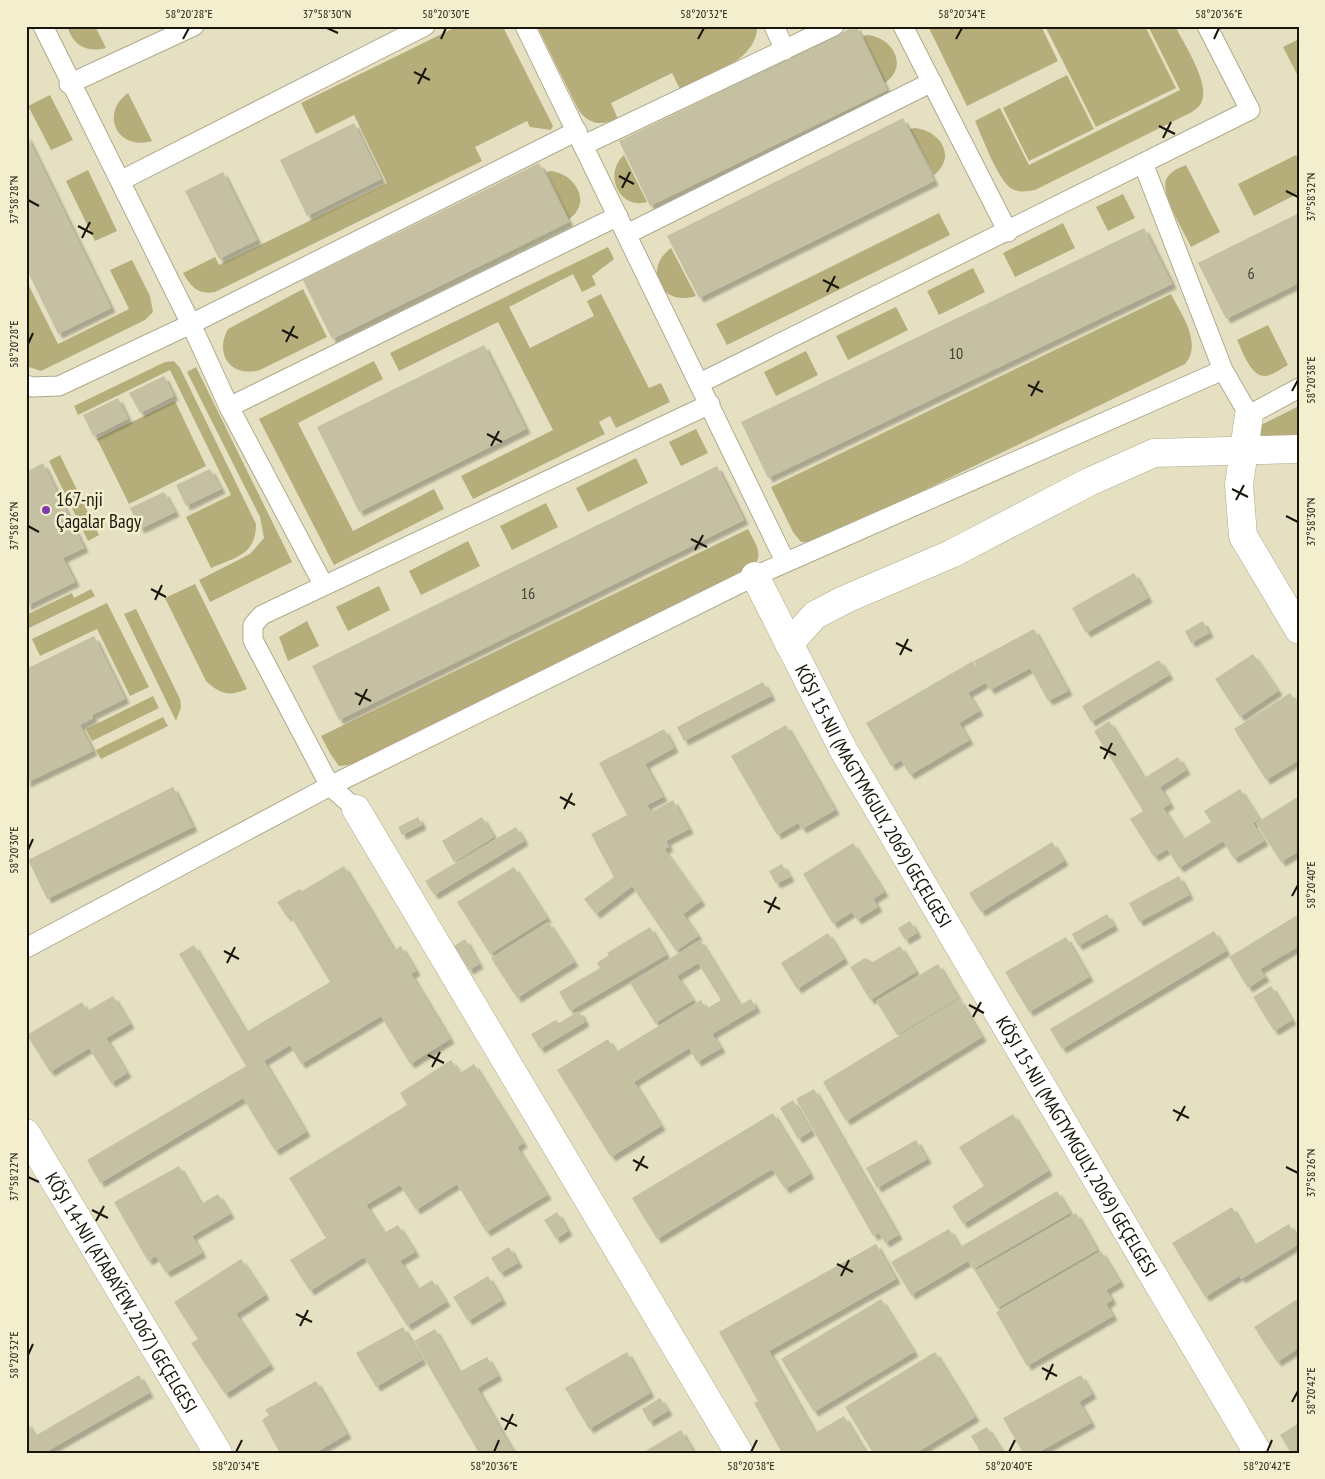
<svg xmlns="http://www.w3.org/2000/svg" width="1325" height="1479" viewBox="0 0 1325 1479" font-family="'PT Sans Narrow',sans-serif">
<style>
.green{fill:#b5ae7b}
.building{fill:#c5c0a2;filter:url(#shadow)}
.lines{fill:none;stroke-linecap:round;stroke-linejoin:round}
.lane-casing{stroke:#aeaa8b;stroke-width:21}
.street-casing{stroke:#aeaa8b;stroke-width:29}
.lane{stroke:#fff;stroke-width:19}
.street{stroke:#fff;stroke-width:28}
.ticks{fill:none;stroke:#18160b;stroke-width:2}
.poi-dot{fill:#8239ab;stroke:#f2eece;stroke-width:2}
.labels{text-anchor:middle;stroke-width:5;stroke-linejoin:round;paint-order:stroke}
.number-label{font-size:16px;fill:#434031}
.poi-label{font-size:19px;fill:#18160b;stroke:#f2eece;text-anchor:start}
.street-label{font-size:19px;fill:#18160b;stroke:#f2eece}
.neatline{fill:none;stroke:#18160b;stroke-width:2}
.ticks-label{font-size:12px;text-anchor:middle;fill:#18160b}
</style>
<defs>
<filter id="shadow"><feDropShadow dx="4.5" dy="4.5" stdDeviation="1" flood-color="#0004"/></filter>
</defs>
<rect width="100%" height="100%" fill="#e5e0c1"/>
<path class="green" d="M67 26H95L106 48C87 53 73 46 67 26Z
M458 26 503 27 553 126 551 130 530 127 527 121 475 147 482 161 215 292C198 295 191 287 183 273L215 257 219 265 387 183 354 115 316 134 301 103Z
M537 26H757C758 61 707 76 680 89L672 73 611 103 618 119C602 125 591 126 579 111Z
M928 26H1041L1058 61 967 106Z
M1045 26H1145L1176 88 1096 127Z
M1148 26H1175C1184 44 1213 87 1200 105 1198 108 1194 110 1192 112L1035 190C1027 191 1020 193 1012 189 998 181 982 136 975 121L1000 108 1029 165 1180 90Z
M868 35C893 38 909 66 885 83L863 36Z
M1299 39V78L1283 47Z
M1067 75 1094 129 1029 161 1003 108Z
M128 93 152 141C118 151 99 114 128 93Z
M50 95 73 140 51 150 28 106Z
M915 128C941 131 957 157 934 175L910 129Z
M624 155 647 202C619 210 603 174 624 155Z
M1296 155 1299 160V193L1254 216 1238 184Z
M1186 165 1220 232 1191 247C1185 233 1158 191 1167 178 1171 171 1179 168 1186 165Z
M88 170 117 231 95 241 66 181Z
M551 171C575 174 593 202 569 219L546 172Z
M1123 194 1135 218 1108 231 1096 207Z
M939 213 950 235 727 345 716 324Z
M1063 223 1075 248 1015 277 1003 253Z
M608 247 614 259 592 276 596 285 582 292 573 274 509 307 530 348 594 316 587 301 601 294 649 388 661 383 670 402 616 428 610 416 599 422 605 434 473 499 461 476 553 430 498 322 399 371 390 353Z
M671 248 696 296C661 307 642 270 671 248Z
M132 260 150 296 153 312 145 320 41 371 26 366V280L58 344 129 309 110 270Z
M973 268 985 292 939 315 927 291Z
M303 289 327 337 260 370C231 378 214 354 228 329Z
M1171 294C1181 314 1203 343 1185 364L817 542H801L793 532 771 487Z
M896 307 908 330 848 360 836 336Z
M1268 325 1288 365C1282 368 1273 375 1266 376 1250 377 1243 351 1237 340Z
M806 351 818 375 776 396 764 372Z
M174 361 180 368 256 524C256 555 236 557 211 568L186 517 231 495 170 370 78 415 74 406 165 362Z
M374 361 383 379 298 423 353 531 434 489 444 509 334 565 259 419Z
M196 367 292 562 210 602 199 580 250 554 264 538 260 517 187 372Z
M175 401 206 466 129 504 97 439Z
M1299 406V440L1276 441 1256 433 1257 427Z
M696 429 708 453 681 466 669 442Z
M60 455 99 535 88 541 49 461Z
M636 458 648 483 588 512 576 488Z
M546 503 558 527 512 550 500 526Z
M748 529C758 548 765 556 749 573L356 764 339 766 331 755 321 736Z
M468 541 480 566 421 595 409 571Z
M195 584 247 689C229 697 220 694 206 681L165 598Z
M379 586 390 610 348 631 336 607Z
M91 589 95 596 27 629 26 615 72 593 74 598Z
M107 603 149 687 130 696 97 629 40 656 32 639Z
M136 609 180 699 181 707 176 721 124 614Z
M307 621 319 646 288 661 279 637Z
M153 696 159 708 92 741 86 729Z
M163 717 168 726 101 759 96 750Z"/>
<path class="building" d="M856 26 887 90 650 206 619 141Z
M903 118 934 181 699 298 667 236Z
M354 123 381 179 307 216 280 160Z
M26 134 111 308 58 334 26 268Z
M539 163 569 222 332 339 303 280Z
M223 172 257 240 219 259 185 191Z
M1299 213V283L1226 319 1198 263Z
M1144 228 1172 284 768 478 741 422Z
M484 345 526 429 359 512 317 427Z
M164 376 174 396 140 413 129 393Z
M118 398 128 419 93 436 83 415Z
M43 463 84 548 63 558 75 582 26 606V472Z
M717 466 744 520 339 720 312 666Z
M210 469 221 489 186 506 176 485Z
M164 492 175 512 140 529 130 508Z
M1134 573 1148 598 1086 633 1072 608Z
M1203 621 1209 633 1191 643 1185 631Z
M1034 629 1068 691 1048 701 1030 668 990 690 974 661Z
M94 636 125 699 92 715 93 718 80 725 93 751 26 783V669Z
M1253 654 1278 691 1240 717 1215 679Z
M1159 660 1169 675 1091 722 1082 706Z
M973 661 985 683 968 693 979 711 959 723 969 740 910 775 901 760 891 766 866 723Z
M763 682 771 696 684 741 677 727Z
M1290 693 1299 707V760L1266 780 1234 729Z
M1109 721 1144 778 1178 757 1186 770 1160 787 1170 804 1163 808 1183 839 1211 822 1204 811 1240 789 1259 819 1253 823 1264 841 1234 859 1223 841 1179 868 1167 849 1154 857 1130 819 1143 811 1094 731Z
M786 725 835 810 802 829 798 823 777 835 731 756Z
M664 729 674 748 645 764 663 797 647 805 651 812 673 800 689 829 666 841 669 847 664 849 701 901 683 914 698 936 676 951 632 886 596 914 584 899 614 877 591 834 627 815 599 763Z
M173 787 193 827 47 899 28 860Z
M1299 796V851L1281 862 1256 823Z
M418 817 422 825 402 835 398 827Z
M482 817 494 837 454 862 442 841Z
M516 827 524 841 434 895 425 881Z
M1052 842 1064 861 981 912 969 893Z
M853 843 884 892 873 899 878 907 857 920 852 912 833 924 803 874Z
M782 864 790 877 776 884 769 871Z
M344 866 394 950 401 946 416 971 411 974 450 1039 410 1064 381 1016 301 1064 290 1045 264 1061 306 1132 275 1151 243 1098 100 1183 87 1160 246 1066 179 954 194 945 246 1032 330 982 290 915 287 917 277 902 300 889 302 891Z
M514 867 547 918 490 954 457 902Z
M1179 876 1189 895 1139 922 1129 903Z
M1107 914 1114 926 1078 946 1072 934Z
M1299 914V946L1260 969 1265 977 1248 988 1229 957Z
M910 921 917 933 905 940 898 928Z
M548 922 574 962 517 998 491 958Z
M650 927 666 955 570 1011 559 992 600 968 597 963 609 955 607 953Z
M1214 931 1226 951 1062 1049 1050 1029Z
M828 933 844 959 797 989 781 963Z
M1066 937 1089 977 1029 1012 1005 972Z
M465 939 479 964 469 970 454 946Z
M700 940 740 1005 751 999 756 1008 712 1034 721 1048 697 1062 689 1048 634 1082 661 1126 611 1157 557 1070 608 1039 616 1052 701 1000 706 1009 721 1000 698 963 677 976 693 1000 655 1023 630 983Z
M900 946 916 972 870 1000 850 967 865 958 873 962Z
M938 964 958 998 897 1035 876 1001Z
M1271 986 1292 1020 1274 1031 1253 997Z
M113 996 130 1024 106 1038 127 1073 111 1083 89 1048 50 1072 27 1035 82 1002 87 1011Z
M959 999 982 1037 846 1121 823 1082Z
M579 1011 585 1022 540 1049 531 1034 556 1020 559 1023Z
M451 1060 460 1073 474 1064 523 1143 517 1147 547 1195 486 1232 457 1184 416 1210 400 1185 366 1205 384 1233 398 1225 415 1252 400 1261 418 1289 432 1280 446 1302 407 1326 364 1257 310 1291 290 1260 326 1238 289 1178 407 1105 400 1093Z
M814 1089 898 1235 885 1243 879 1233 873 1236 796 1099Z
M793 1100 811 1131 798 1139 780 1108Z
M773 1113 810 1174 785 1189 772 1169 657 1239 632 1198Z
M1013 1114 1048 1171 963 1224 952 1206 984 1186 959 1147Z
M916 1140 927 1159 877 1188 866 1168Z
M179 1166 201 1204 218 1194 230 1214 192 1236 202 1253 166 1273 156 1256 148 1261 114 1202Z
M1057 1191 1070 1213 973 1269 968 1261 911 1295 891 1262 949 1229 960 1247Z
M1232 1207 1254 1245 1289 1224 1299 1240V1244L1241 1279 1239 1276 1205 1297 1172 1243Z
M557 1212 568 1231 556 1239 544 1220Z
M1076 1213 1097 1250 997 1308 975 1271Z
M876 1244 896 1279 769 1351 815 1433 844 1416 866 1453H782L754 1403 758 1401 719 1332Z
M509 1247 518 1263 500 1273 491 1258Z
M1101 1251 1120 1282 1106 1290 1112 1300 1106 1304 1113 1316 1027 1366 996 1312Z
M241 1259 265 1295 236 1314 270 1365 225 1394 191 1343 198 1339 174 1302Z
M488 1276 502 1300 468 1321 453 1297Z
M1299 1298V1348L1277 1362 1254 1327Z
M881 1299 914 1352 814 1412 781 1359Z
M403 1327 422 1360 376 1387 356 1353Z
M435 1329 459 1372 487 1357 498 1376 477 1388 514 1453H479L414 1341Z
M627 1352 650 1393 589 1429 565 1388Z
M935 1352 975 1417 916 1453H873L845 1407Z
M139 1375 149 1393 44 1453H26V1421L35 1436Z
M1081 1375 1092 1394 1079 1402 1091 1423 1037 1453H1023L1003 1418Z
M316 1381 347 1434 315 1453H280L262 1420 269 1415 265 1410Z
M660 1398 668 1411 649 1422 642 1409Z
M1299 1423V1453H1291L1280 1435Z
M987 1427 1003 1453H981L971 1436Z
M681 1430 694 1453H642Z"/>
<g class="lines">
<defs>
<path id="lane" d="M43 26 191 324 229 407 323 584
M525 26 785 561
M774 26 785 50
M903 26 1008 232
M69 84 194 26
M584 145 834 26
M1143 163 1223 370
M120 181 425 26
M627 234 932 82
M700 383 1250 110 1207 26
M26 385 32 387 59 386 191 324 577 131
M229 407 618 216
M356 809 330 786 253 640V625L262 615 710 404
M26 948 330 786 755 576 1223 370 1249 415 1299 388"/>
<g id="street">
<path d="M1249 415 1239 485 1243 536 1299 630"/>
<path id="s1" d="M755 576 844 751 1258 1453"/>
<path d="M789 644 815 615 846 599 951 554 1089 482 1154 453 1299 449"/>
<path d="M356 809 739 1453"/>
<path id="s2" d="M26 1133 218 1453"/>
</g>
</defs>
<use href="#lane" class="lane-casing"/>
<use href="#street" class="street-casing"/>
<use href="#lane" class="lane"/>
<use href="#street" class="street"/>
</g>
<path class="ticks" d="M327 28 338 33M183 39 189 28M441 39 446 28M698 39 704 28M956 39 962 28M1214 39 1219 28M414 72 430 80M418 84 426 68M1159 126 1175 134M1163 138 1171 122M619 176 634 184M622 188 630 172M1286 191 1298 197M28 200 39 206M78 226 93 234M82 238 90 222M823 280 839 288M827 292 835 276M282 330 298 338M286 342 294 326M28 344 33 333M1028 385 1043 392M1292 391 1298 380M1031 396 1039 381M487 434 502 442M491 446 499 431M1232 489 1248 497M1236 500 1244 485M1286 516 1298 522M28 526 39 532M691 539 707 547M695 550 703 535M151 589 166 597M155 600 162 585M896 643 912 651M900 655 908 639M355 693 371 701M359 705 367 689M1100 747 1116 755M1104 759 1112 743M560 797 575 805M564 809 572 793M28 850 33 839M1292 896 1298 885M764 901 780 909M768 913 776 897M224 951 239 959M227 963 235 947M969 1005 984 1013M973 1017 981 1002M428 1055 444 1063M432 1067 440 1052M1173 1110 1189 1118M1177 1121 1185 1106M633 1160 648 1168M1286 1167 1298 1173M636 1171 644 1156M28 1177 39 1182M92 1210 108 1218M96 1221 104 1206M837 1264 853 1272M841 1276 849 1260M296 1314 312 1322M300 1326 308 1310M28 1355 33 1344M1042 1368 1057 1376M1046 1380 1053 1364M1292 1402 1298 1391M501 1418 517 1426M505 1430 513 1414M236 1452 242 1440M494 1452 499 1440M751 1452 757 1440M1009 1452 1015 1440M1267 1452 1272 1440"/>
<circle class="poi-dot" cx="46" cy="510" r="5"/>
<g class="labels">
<g class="number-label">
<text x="1251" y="279">6</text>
<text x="956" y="359">10</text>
<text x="528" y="599">16</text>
</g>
<g class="poi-label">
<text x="56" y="506">167-nji<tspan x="56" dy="22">Çagalar Bagy</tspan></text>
</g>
<g class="street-label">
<text dy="7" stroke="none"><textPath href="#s1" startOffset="250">KÖŞI 15-NJI (MAGTYMGULY, 2069) GEÇELGESI</textPath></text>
<text dy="7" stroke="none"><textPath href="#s1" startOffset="655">KÖŞI 15-NJI (MAGTYMGULY, 2069) GEÇELGESI</textPath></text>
<text dy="7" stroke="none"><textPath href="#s2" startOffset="186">KÖŞI 14-NJI (ATABAÝEW, 2067) GEÇELGESI</textPath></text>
</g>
</g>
<rect width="1325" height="1479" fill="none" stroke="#f2eece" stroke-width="55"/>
<rect x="28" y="28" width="1270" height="1424" class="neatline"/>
<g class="ticks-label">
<text x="189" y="18">58°20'28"E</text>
<text x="327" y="18">37°58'30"N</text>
<text x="446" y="18">58°20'30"E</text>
<text x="704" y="18">58°20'32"E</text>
<text x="962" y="18">58°20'34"E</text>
<text x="1219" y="18">58°20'36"E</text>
<text transform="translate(1311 197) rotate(-90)" y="4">37°58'32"N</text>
<text transform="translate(14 200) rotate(-90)" y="4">37°58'28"N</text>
<text transform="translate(14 344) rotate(-90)" y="4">58°20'28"E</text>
<text transform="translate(1311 380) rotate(-90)" y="4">58°20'38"E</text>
<text transform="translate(1311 522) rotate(-90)" y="4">37°58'30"N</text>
<text transform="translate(14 526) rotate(-90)" y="4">37°58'26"N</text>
<text transform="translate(14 850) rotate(-90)" y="4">58°20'30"E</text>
<text transform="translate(1311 885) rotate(-90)" y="4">58°20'40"E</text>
<text transform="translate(1311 1173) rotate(-90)" y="4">37°58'26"N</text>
<text transform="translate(14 1177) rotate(-90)" y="4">37°58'22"N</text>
<text transform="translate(14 1355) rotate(-90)" y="4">58°20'32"E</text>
<text transform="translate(1311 1391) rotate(-90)" y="4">58°20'42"E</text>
<text x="236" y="1470">58°20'34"E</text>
<text x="494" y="1470">58°20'36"E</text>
<text x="751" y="1470">58°20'38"E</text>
<text x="1009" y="1470">58°20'40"E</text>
<text x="1267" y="1470">58°20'42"E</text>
</g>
</svg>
